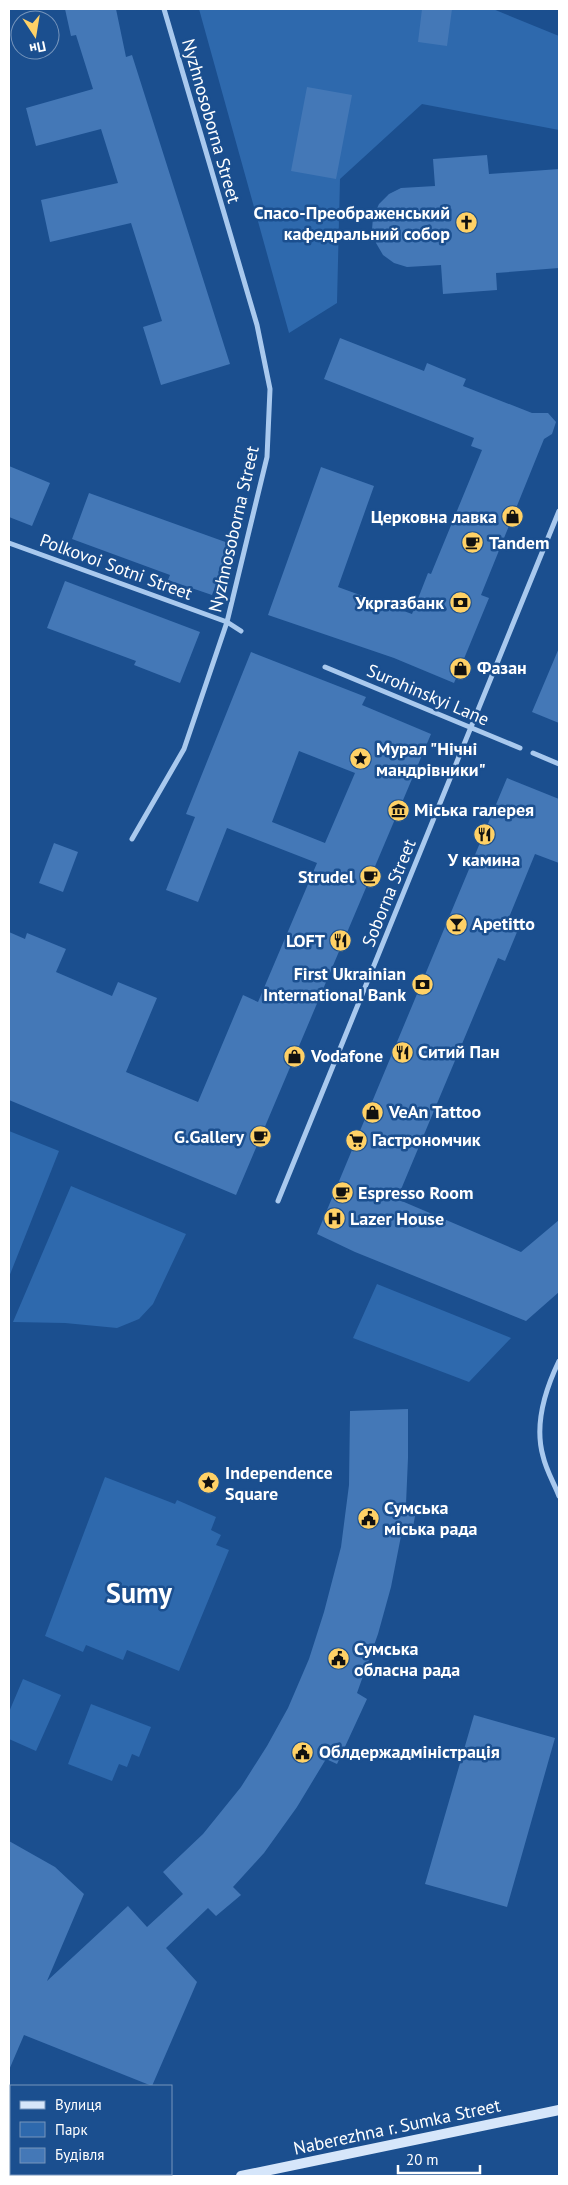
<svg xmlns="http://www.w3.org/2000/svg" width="568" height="2185" viewBox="0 0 568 2185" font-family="'PT Sans',sans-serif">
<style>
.green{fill:#2e69ad}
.building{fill:#4478b7;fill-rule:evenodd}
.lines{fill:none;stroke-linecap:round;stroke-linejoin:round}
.street{stroke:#a9c9ee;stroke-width:5}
.secondary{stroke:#d6e6fa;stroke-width:10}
.labels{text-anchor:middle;stroke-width:5;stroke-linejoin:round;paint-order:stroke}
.street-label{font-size:18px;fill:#fff;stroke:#1b4f8f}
.poi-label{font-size:18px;font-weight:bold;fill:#fff;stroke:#1b4f8f;text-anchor:start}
.town-label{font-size:28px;font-weight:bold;fill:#fff;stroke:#1b4f8f}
</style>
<rect width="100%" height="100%" fill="#1b4f8f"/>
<path class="green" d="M199 9H493L559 36V130L422 104 340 179 337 303 289 333Z
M9 1131 59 1151 9 1277Z
M71 1186 186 1234 153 1304 139 1319 117 1328 65 1323 13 1322Z
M377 1284 511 1338 469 1382 353 1338Z
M105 1477 175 1504 177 1500 216 1517 211 1530 221 1535 216 1545 229 1550 179 1671 127 1650 123 1660 86 1645 83 1652 45 1636Z
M23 1679 61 1695 36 1751 9 1739V1712Z
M91 1704 151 1727 139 1757 132 1754 127 1767 119 1764 112 1781 68 1764Z"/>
<path class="building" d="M65 9H116L126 57 132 55 230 364 161 385 143 327 162 321 131 223 50 242 41 200 118 183 101 129 36 146 26 108 93 89 76 35 71 36Z
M422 9H452L447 46 418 42Z
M307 87 352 95 336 179 291 171Z
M487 155 489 174 559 169V268L496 273 497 290 443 294 441 265 407 267 394 263 383 255 376 243 372 230 373 217 379 204 389 194 401 188 435 186 433 159Z
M340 338 424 371 427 363 446 371 466 379 463 386 532 413H548L556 422 552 434 544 439 481 595 489 598 454 683 394 658 268 615 321 467 374 486 338 587 412 614 428 573 431 574 482 450 471 446 474 438 324 379Z
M9 466 50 483 32 526 9 517Z
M89 493 231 544 212 595 168 580 170 575 72 539Z
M65 581 200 632 180 683 134 665 136 661 47 628Z
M559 648V723L532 712Z
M251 652 366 697 362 705 431 734 236 1195 9 1100V932L25 939 27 933 66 949 56 972 112 996 118 982 157 998 126 1072 198 1102 243 995 258 1002 317 863 227 828 198 902 166 890 195 817 186 814ZM299 751 355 773 325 843 272 822Z
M507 778 559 799V863L535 854 505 927 517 932 505 961 498 958 397 1199 521 1252 559 1220V1292L526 1321 355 1252 317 1234Z
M54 843 78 852 63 892 39 883Z
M408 1409V1458L406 1504 417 1506 411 1537 401 1536 391 1587 378 1634 357 1693 367 1699 337 1764 326 1759 297 1807 264 1853 233 1887 241 1895 216 1916 208 1908 166 1948 197 1982 152 2086 24 2035 9 2070V1841L55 1867 84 1894 47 1981 128 1906 147 1927 183 1894 163 1872 203 1834 241 1787 267 1746 288 1708 309 1659 324 1612 341 1547 349 1485 350 1411Z
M474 1715 555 1738 507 1907 425 1884Z"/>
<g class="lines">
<path class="street" d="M9 543 227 622 241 631
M325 667 520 748
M533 753 559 764
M132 839 184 749 227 622 267 457 270 389 257 325 164 9
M278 1201 559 511
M559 1361C545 1390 534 1424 543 1456 546 1470 554 1483 559 1496"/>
<path class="secondary" d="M241 2176 559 2110"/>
</g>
<defs>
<symbol id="church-disc" viewBox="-11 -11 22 22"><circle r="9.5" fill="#ffd166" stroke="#1b4f8f"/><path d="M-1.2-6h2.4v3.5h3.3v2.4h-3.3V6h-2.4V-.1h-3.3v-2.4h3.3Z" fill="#111"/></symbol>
<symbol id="shop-disc" viewBox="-11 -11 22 22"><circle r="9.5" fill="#ffd166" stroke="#1b4f8f"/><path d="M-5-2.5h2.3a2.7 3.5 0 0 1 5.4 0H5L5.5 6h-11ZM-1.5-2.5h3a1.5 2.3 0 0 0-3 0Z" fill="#111"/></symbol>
<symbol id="cafe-disc" viewBox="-11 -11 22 22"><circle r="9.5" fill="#ffd166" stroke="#1b4f8f"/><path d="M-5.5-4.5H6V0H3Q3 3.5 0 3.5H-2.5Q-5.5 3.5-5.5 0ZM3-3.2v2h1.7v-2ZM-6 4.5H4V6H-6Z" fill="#111"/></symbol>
<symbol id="bank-disc" viewBox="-11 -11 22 22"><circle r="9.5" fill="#ffd166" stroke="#1b4f8f"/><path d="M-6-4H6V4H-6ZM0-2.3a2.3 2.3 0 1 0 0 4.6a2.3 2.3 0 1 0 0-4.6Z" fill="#111"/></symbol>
<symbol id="sight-disc" viewBox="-11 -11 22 22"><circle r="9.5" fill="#ffd166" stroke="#1b4f8f"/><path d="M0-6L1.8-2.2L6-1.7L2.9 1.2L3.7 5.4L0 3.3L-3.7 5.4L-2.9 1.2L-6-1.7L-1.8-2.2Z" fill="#111"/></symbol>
<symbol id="museum-disc" viewBox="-11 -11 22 22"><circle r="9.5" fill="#ffd166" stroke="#1b4f8f"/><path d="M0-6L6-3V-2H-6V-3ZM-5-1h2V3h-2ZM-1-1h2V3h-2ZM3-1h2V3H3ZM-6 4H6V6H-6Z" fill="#111"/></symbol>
<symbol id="restaurant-disc" viewBox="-11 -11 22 22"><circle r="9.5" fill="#ffd166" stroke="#1b4f8f"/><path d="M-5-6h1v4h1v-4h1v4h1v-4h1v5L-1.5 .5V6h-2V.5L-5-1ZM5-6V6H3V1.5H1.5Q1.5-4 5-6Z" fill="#111"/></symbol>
<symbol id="bar-disc" viewBox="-11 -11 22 22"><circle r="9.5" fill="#ffd166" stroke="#1b4f8f"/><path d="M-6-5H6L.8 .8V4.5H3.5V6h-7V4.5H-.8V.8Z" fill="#111"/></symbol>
<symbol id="supermarket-disc" viewBox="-11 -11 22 22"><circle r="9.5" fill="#ffd166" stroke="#1b4f8f"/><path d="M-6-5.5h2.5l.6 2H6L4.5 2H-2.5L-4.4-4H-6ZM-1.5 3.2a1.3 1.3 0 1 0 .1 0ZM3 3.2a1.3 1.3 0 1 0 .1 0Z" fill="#111"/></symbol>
<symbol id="hospital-disc" viewBox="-11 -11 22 22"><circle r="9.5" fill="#ffd166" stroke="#1b4f8f"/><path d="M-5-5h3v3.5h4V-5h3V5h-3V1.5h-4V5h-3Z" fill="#111"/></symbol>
<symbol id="civic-disc" viewBox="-11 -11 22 22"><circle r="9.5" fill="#ffd166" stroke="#1b4f8f"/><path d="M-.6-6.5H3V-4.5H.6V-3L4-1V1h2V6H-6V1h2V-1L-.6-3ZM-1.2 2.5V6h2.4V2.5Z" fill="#111"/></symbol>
</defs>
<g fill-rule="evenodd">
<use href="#church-disc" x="454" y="210" width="25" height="25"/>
<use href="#shop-disc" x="500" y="504" width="25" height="25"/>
<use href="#cafe-disc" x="460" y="530" width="25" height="25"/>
<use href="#bank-disc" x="448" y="590" width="25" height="25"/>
<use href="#shop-disc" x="448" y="656" width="25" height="25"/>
<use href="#sight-disc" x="348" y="746" width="25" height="25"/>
<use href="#museum-disc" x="386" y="798" width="25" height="25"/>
<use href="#restaurant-disc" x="472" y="822" width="25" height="25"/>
<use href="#cafe-disc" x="358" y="864" width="25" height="25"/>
<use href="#bar-disc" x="444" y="912" width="25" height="25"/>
<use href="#restaurant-disc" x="328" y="928" width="25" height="25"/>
<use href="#bank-disc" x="410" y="972" width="25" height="25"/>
<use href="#restaurant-disc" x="390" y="1040" width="25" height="25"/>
<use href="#shop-disc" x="282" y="1044" width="25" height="25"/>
<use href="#shop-disc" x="360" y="1100" width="25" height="25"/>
<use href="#cafe-disc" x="248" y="1124" width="25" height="25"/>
<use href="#supermarket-disc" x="344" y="1128" width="25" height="25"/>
<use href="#cafe-disc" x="330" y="1180" width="25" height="25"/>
<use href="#hospital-disc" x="322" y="1206" width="25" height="25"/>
<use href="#sight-disc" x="196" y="1470" width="25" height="25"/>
<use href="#civic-disc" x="356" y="1506" width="25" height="25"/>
<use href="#civic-disc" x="326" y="1646" width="25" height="25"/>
<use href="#civic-disc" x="290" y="1740" width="25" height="25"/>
</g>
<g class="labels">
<g class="street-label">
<text transform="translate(211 121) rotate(74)" y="6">Nyzhnosoborna Street</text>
<text transform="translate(234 529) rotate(-77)" y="6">Nyzhnosoborna Street</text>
<text transform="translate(116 567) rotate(20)" y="6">Polkovoi Sotni Street</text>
<text transform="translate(428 695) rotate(23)" y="6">Surohinskyi Lane</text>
<text transform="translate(389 893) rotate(-68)" y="6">Soborna Street</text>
<text transform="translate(397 2127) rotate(-12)" y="6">Naberezhna r. Sumka Street</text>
</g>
<g class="poi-label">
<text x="450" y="219" text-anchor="end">Спасо-Преображенський<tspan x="450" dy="21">кафедральний собор</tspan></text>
<text x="497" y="523" text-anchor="end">Церковна лавка</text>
<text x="489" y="549">Tandem</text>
<text x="444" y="609" text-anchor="end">Укргазбанк</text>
<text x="477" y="674">Фазан</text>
<text x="376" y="755">Мурал "Нічні<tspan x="376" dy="21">мандрівники"</tspan></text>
<text x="414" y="816">Міська галерея</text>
<text x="484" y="866" text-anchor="middle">У камина</text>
<text x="354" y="883" text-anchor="end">Strudel</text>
<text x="472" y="930">Apetitto</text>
<text x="325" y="947" text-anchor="end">LOFT</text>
<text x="406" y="980" text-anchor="end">First Ukrainian<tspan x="406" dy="21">International Bank</tspan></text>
<text x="418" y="1058">Ситий Пан</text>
<text x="311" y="1062">Vodafone</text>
<text x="389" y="1118">VeAn Tattoo</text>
<text x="244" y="1143" text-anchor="end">G.Gallery</text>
<text x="372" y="1146">Гастрономчик</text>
<text x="358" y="1199">Espresso Room</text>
<text x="350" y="1225">Lazer House</text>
<text x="225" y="1479">Independence<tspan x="225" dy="21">Square</tspan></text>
<text x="384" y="1514">Сумська<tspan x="384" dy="21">міська рада</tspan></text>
<text x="354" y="1655">Сумська<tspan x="354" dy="21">обласна рада</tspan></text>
<text x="319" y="1758">Облдержадміністрація</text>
</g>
<g class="town-label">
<text x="139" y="1603">Sumy</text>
</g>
</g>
<rect width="568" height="2185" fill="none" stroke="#ffffff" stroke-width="20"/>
<rect x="10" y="2085" width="162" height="90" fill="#1b4f8f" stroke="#7695bc"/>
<rect x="20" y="2101" width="25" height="8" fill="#d6e6fa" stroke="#7695bc"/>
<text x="55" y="2110" font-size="15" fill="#ffffff">Вулиця</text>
<rect x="20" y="2122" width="25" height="15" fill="#2e69ad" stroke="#7695bc"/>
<text x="55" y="2135" font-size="15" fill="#ffffff">Парк</text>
<rect x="20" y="2148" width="25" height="15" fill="#4478b7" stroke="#7695bc"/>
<text x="55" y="2160" font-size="15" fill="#ffffff">Будівля</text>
<g transform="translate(35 35) rotate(168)"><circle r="24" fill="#1b4f8f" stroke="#7695bc"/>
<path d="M0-4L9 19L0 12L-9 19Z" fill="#ffd166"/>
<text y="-8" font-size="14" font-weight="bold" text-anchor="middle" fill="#ffffff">Пн</text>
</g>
<path d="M398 2165v8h82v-8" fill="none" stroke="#ffffff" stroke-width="2.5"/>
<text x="406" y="2165" font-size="15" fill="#ffffff" stroke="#1b4f8f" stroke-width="4" paint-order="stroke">20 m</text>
</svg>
